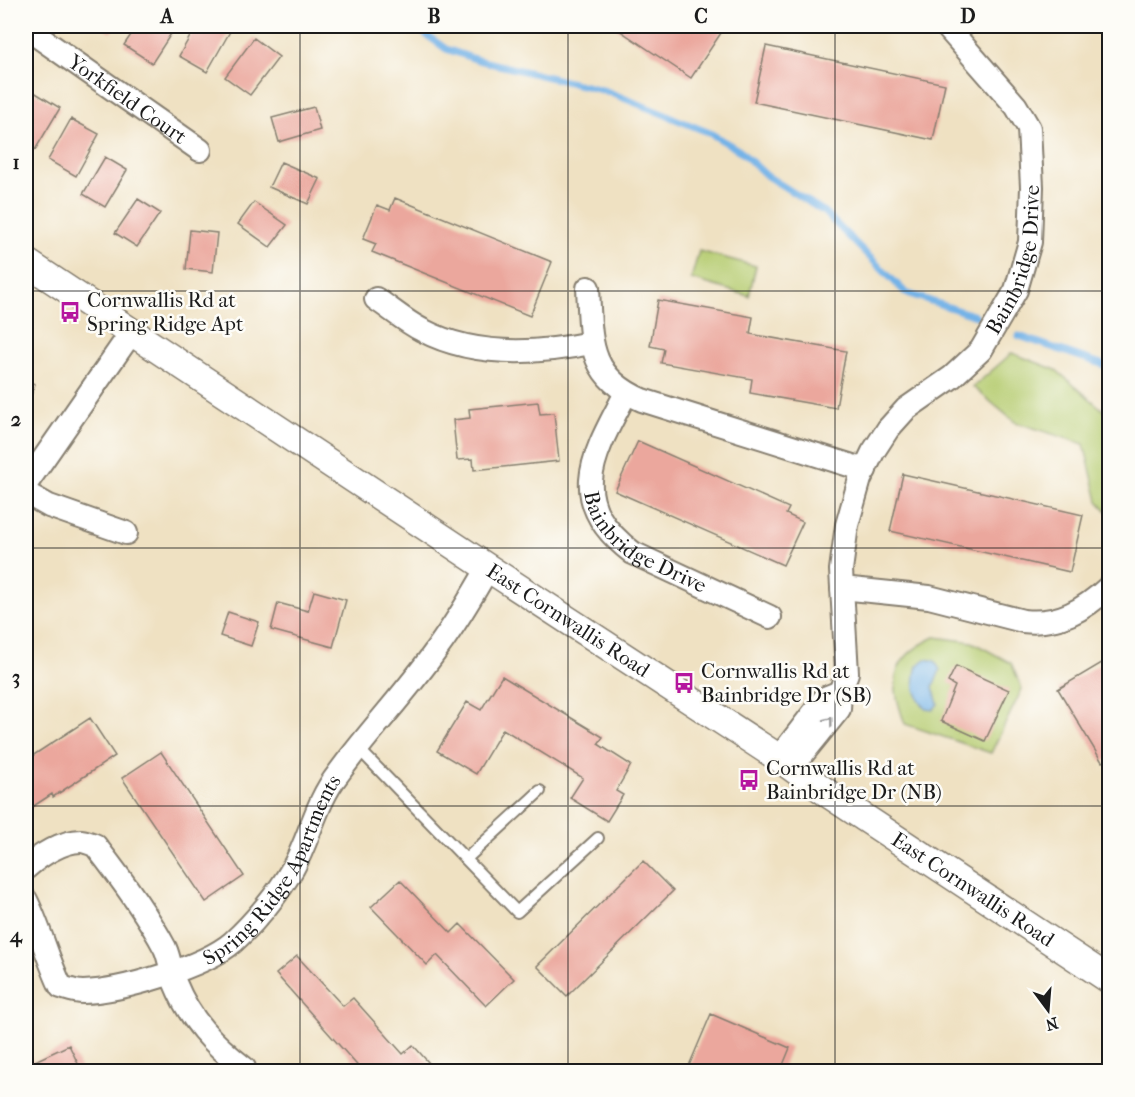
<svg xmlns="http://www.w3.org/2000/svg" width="1135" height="1097" viewBox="0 0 1135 1097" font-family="'IM FELL French Canon',serif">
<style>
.green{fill:#b6cc71;stroke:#697446;stroke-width:1.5}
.water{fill:#73b2e7;stroke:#486782;stroke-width:1.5}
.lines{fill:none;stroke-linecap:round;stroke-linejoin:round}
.stream{stroke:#73b2e7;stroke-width:7}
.building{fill:#eba79d}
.service-casing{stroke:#867e6f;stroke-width:14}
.minor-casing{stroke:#867e6f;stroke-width:26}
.tertiary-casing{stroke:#867e6f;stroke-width:30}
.service{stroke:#fff;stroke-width:10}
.minor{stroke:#fff;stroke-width:22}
.tertiary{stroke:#fff;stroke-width:27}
.oneway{stroke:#999}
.grid{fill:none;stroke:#1c1c1c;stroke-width:1.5;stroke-opacity:0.55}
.labels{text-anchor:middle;stroke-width:5;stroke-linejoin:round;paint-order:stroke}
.street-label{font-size:21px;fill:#1c1c1c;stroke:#fdfcf7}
.poi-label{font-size:21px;fill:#1c1c1c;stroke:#fdfcf7;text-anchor:start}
.neatline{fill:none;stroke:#1c1c1c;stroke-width:2}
.grid-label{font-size:20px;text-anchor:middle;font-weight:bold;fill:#1c1c1c}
</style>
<rect width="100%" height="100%" fill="#fdfcf7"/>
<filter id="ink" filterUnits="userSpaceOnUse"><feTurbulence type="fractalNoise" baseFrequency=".0167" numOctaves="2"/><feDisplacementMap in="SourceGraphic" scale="12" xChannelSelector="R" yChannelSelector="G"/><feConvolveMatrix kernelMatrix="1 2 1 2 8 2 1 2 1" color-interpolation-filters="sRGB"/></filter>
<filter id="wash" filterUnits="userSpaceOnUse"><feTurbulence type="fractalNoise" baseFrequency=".008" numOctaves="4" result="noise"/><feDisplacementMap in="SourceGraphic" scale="24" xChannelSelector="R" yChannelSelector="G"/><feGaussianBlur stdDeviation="1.35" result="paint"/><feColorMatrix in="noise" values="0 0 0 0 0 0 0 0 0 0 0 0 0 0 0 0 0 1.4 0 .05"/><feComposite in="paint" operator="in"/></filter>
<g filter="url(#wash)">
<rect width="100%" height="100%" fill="#efe1c2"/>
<path class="green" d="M699 251 756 266 749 296 691 279Z
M1012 353 1056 370 1109 415V513L1098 501 1084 444 1015 422 973 387Z
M935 637 972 642 1011 663 1022 689 991 753 905 724C889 680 890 658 935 637Z"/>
<path class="water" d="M926 659 935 661 940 670 933 687 938 704 933 710 926 709C914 695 912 683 917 666Z"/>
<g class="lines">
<path class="stream" d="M414 26 446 49 478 60 606 91 710 133 740 151 767 176 823 211 906 293 976 316
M1019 336 1110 367"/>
</g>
<g id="blocks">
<path class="building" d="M99 26H116L111 33Z
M137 26H176L152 63 124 45Z
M196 26H227L232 28 207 72 179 56Z
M613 26H717L723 30 691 78Z
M254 38 279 57 250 95 225 77Z
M766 46 945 84 933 140 754 102Z
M34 92 60 108 35 150 26 145V106Z
M314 107 320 130 279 142 272 118Z
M71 119 99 134 76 176 48 160Z
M105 157 127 170 105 207 83 194Z
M281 162 320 179 308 204 269 187Z
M395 198 552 262 530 316 372 252 376 244 363 239 377 205 390 210Z
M138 199 160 213 137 247 115 233Z
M254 202 287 225 270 247 238 224Z
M190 230 217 233 213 272 186 269Z
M658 300 753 317 750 334 846 351 836 408 750 393 752 379 661 363 664 349 650 346Z
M26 381 35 384 26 411Z
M538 402 540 414 554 413 559 461 474 470 473 459 457 460 453 420 470 418 469 409Z
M638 441 789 508 786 514 803 522 783 565 615 491Z
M903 474 1083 515 1070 572 890 531Z
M314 591 346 600 333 647 271 630 278 603 308 611Z
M228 612 259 622 251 646 220 636Z
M1110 658V758L1102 762 1058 689Z
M956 666 1009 690 985 741 941 721 955 686 948 682Z
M502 676 603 737 598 744 631 765 616 791 623 795 607 821 570 798 583 778 503 729 476 774 437 751 467 702 481 710Z
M90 718 115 756 53 797 52 794 26 811V760Z
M161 752 244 876 206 902 122 778Z
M643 861 673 891 567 996 537 966Z
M400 880 451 933 460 924 514 979 486 1006 437 955 427 965 371 907Z
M297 956 343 1006 353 998 403 1054 413 1045 437 1072H363L276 974Z
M711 1014 790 1048 783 1065 799 1072H697L688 1068Z
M69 1045 82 1072H26V1049H27L33 1062Z"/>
</g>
</g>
<g filter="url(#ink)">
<use href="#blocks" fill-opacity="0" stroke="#867e6f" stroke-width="1.5"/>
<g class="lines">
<defs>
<path id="service" d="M358 748 517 912 598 838
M466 859 540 791"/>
<g id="minor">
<path id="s1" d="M26 28 200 150"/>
<path d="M588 288C591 340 587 376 642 400L865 470"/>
<path d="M376 299C391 309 406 322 422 330 473 357 537 354 591 343"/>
<path id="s2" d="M626 393C593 456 564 501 633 553L770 617"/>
<path d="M26 484 131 333"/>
<path d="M26 493 49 506 126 533"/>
<path d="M842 588 929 597 1023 621C1059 625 1084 610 1110 586"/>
<path id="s3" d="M840 692 847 673 841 570 847 525 860 479 873 452 888 429 906 409 952 377 981 350 1016 290 1030 242 1032 187 1029 128 1016 106 946 26"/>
<path d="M779 758 825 698 840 692 839 709 792 767"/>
<path d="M26 868C39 856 62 841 81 841 85 841 91 844 95 845 120 877 146 912 165 948 170 959 171 972 175 983 190 1020 213 1044 244 1068"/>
<path id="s4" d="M26 900C40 928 47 958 61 987 68 989 75 992 83 992 121 991 204 967 233 942 255 922 278 894 293 868 310 837 316 802 338 774 369 731 406 693 437 649 456 623 472 596 488 568"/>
</g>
<g id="tertiary">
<path id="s5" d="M26 262 488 568 779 758 830 795 1110 980"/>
</g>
</defs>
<use href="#service" class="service-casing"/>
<use href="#minor" class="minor-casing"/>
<use href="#tertiary" class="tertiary-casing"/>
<use href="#service" class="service"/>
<use href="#minor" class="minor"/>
<use href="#tertiary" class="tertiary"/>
</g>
<defs><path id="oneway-chevron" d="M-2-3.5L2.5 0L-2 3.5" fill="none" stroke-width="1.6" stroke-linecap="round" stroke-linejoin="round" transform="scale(1.5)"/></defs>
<use class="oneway" href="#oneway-chevron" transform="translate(829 721) rotate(-52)"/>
</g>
<path class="grid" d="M300 26V1072M568 26V1072M835 26V1072M26 291H1110M26 548H1110M26 806H1110"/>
<defs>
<symbol id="bus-bare" viewBox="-9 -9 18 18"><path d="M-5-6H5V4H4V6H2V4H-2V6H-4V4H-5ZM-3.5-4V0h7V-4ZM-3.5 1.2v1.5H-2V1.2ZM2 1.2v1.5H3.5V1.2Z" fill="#b5179e" stroke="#fdfcf7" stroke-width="2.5" paint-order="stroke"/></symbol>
</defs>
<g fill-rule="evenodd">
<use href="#bus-bare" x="55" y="297" width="30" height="30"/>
<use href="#bus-bare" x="669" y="668" width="30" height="30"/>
<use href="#bus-bare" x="734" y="765" width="30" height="30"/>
</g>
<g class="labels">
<g class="street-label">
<text dy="7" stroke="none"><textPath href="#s1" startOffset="124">Yorkfield Court</textPath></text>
<text dy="7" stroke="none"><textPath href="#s3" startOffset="495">Bainbridge Drive</textPath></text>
<text dy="7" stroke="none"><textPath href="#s2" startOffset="184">Bainbridge Drive</textPath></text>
<text dy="7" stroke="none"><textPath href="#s5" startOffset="650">East Cornwallis Road</textPath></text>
<text dy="7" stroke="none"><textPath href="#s4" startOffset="358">Spring Ridge Apartments</textPath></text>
<text dy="7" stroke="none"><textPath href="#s5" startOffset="1136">East Cornwallis Road</textPath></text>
</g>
<g class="poi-label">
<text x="87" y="307">Cornwallis Rd at<tspan x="87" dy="24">Spring Ridge Apt</tspan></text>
<text x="701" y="678">Cornwallis Rd at<tspan x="701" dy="24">Bainbridge Dr (SB)</tspan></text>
<text x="766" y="775">Cornwallis Rd at<tspan x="766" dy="24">Bainbridge Dr (NB)</tspan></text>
</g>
</g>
<rect width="1135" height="1097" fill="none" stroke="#fdfcf7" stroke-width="66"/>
<g transform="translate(1048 1010) rotate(164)" stroke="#fdfcf7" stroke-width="4.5" paint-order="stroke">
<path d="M0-4.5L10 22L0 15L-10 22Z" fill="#1c1c1c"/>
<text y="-9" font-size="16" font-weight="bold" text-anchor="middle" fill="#1c1c1c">N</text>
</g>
<rect x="33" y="33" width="1069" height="1031" class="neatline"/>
<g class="grid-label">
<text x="167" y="23">A</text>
<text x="434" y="23">B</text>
<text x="701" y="23">C</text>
<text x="968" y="23">D</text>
<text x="16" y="169">1</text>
<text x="16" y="426">2</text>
<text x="16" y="684">3</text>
<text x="16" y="942">4</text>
</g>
</svg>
